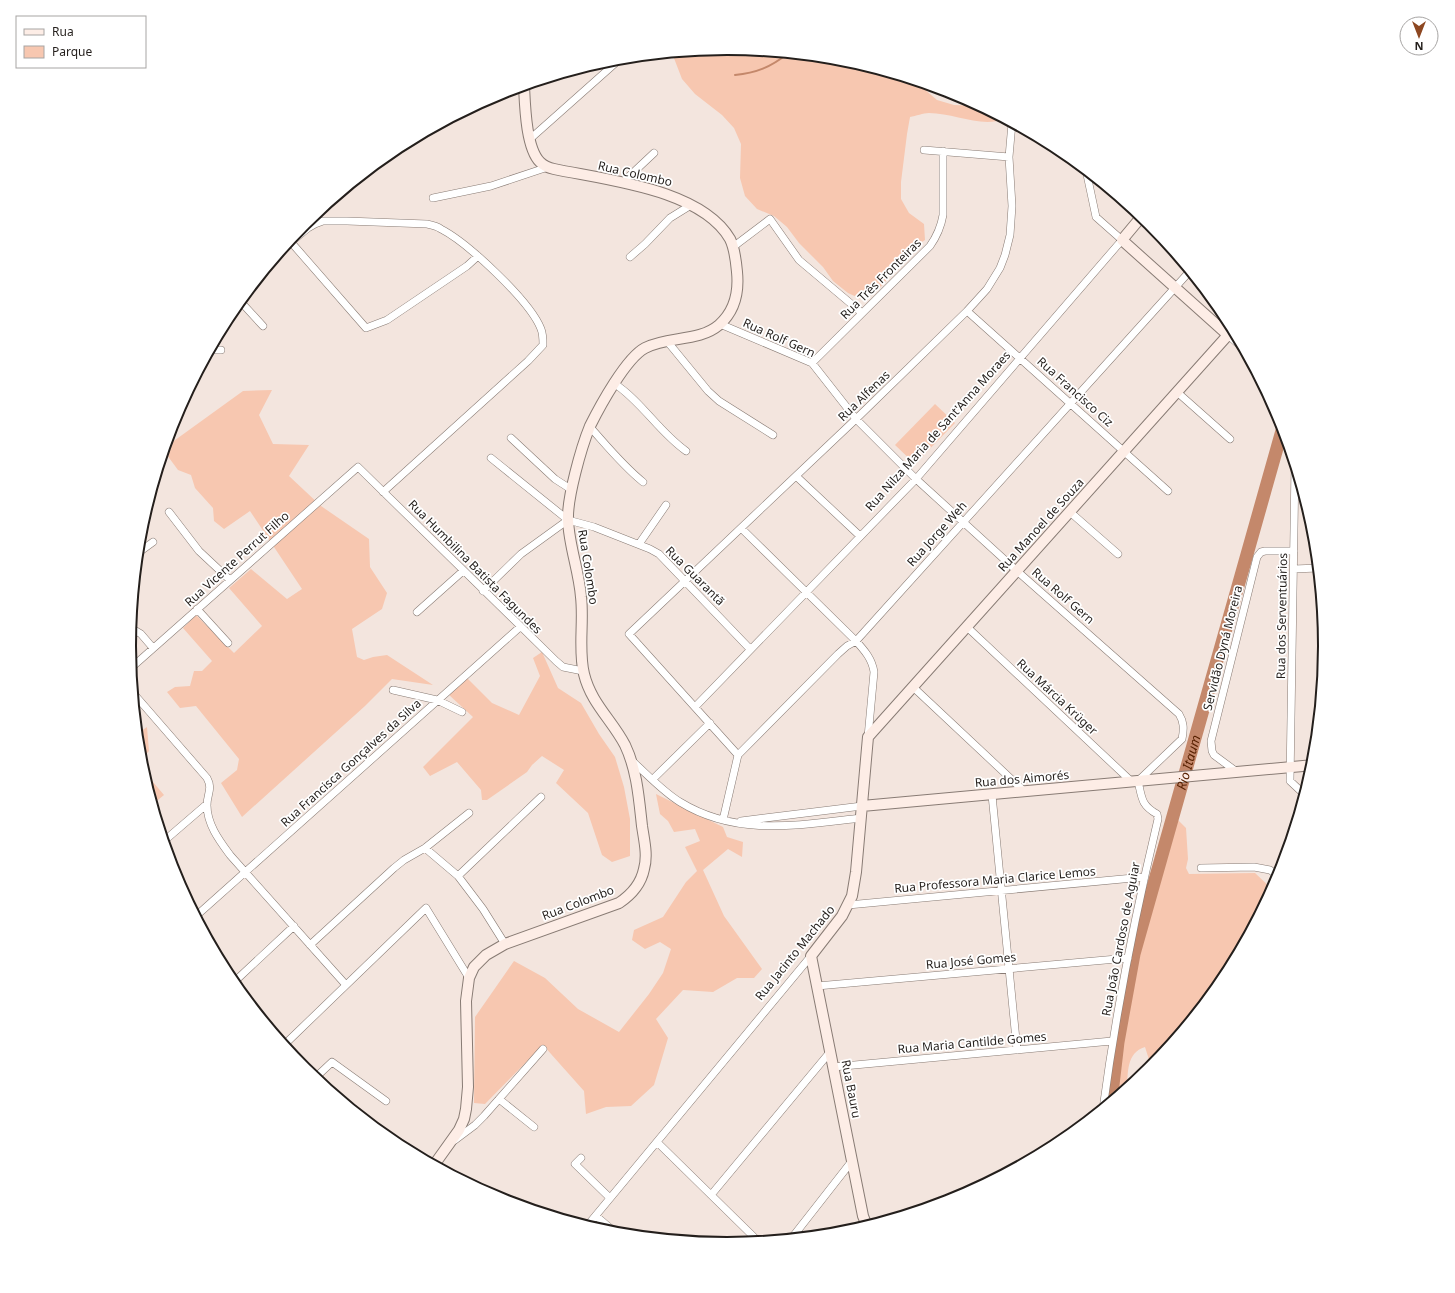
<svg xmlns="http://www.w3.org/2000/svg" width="1455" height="1293" viewBox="0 0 1455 1293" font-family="'Noto Sans',sans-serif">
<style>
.green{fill:#f7c7b0}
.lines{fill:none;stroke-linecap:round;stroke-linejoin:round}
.stream{stroke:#c4886b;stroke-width:2}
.river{stroke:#c4886b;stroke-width:13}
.street-casing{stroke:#887b74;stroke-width:8}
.secondary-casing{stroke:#887b74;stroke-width:12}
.street{stroke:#fff;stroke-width:7}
.secondary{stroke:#fdede6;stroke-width:10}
.labels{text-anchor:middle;stroke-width:3.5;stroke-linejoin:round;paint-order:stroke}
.street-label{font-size:12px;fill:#241f1c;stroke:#fff}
.water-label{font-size:13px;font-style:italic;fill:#572000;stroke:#fff}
.rim{fill:none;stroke:#241f1c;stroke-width:2}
</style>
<rect width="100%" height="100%" fill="#f3e5de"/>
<path class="green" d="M728 48 844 60 921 83 923 88 937 100 954 105 980 106 1004 119C981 128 954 113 929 113 923 113 916 116 910 117L907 134 901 182V199L909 213 924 224 925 240C919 244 911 247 906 252 889 271 888 289 861 299L848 293 833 281 823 267 799 243 787 227 774 216 757 209 745 196 740 178 741 144 734 128 722 115 695 94 682 79 672 53Z
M272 390 259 415 273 444 309 445 289 476 321 506 369 539 370 567 387 593 382 609 352 629 357 657 364 660 373 657 387 655 433 685 392 679 365 706 242 817 221 783 237 770 239 759 196 706 180 708 167 692 175 687 190 686 194 671H202L212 661 183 628 196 615 234 653 262 626 229 588 251 569 287 599 302 589 250 511 224 529 214 521 213 508 195 488 191 475 178 470 164 451 166 446 171 443 243 391Z
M935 404 955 423 915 464 895 445Z
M542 652 558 688 581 703 599 734 615 757 624 787 630 819V856L612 862 602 855 588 813 556 783 564 770 542 756 532 765 527 772 487 800H482L481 790 457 762 430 776 423 767 473 717 448 694 467 678 492 703 519 715 540 676 533 658Z
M147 727 149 751 140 761 138 733Z
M142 769 164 795 153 804Z
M656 794 723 827 727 837 743 842 742 857 728 849 703 870 724 916 762 969 754 978H737L713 992 683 990 656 1019 668 1038 654 1085 631 1106 606 1107 586 1114 584 1091 543 1045 485 1104 474 1103 475 1017 514 961 545 978 578 1009 619 1032 649 994 663 973 671 949 660 942 645 949 632 940 634 930 663 917 686 882 697 871 685 847 700 841 695 829 674 832 668 821 660 814Z
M1177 819 1186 828 1188 859 1186 868 1189 874 1255 873 1273 890 1225 979 1200 1009 1198 1010 1192 1017V1019L1152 1069 1145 1047C1126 1053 1128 1073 1127 1090L1114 1099C1120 1038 1131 977 1147 917 1153 891 1163 865 1170 839L1173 837Z"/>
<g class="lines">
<path class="stream" d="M735 75C756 73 771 67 787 54"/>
<path class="river" id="s1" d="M1111 1102 1118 1042 1134 954 1283 427"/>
<defs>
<path id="street" d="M530 139 620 59
M924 150 1009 157
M622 183 654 153
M433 198 491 186 548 167
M290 241 366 328 387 320 467 266 478 256
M291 242 308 228 315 224 323 221H347L427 224C432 225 437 226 441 229 468 243 530 301 541 329 543 334 543 339 543 345L528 361 383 492
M733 247 770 219 799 260 862 313
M630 257 645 244 670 218 691 205
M240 301 263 326
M967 311 1168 491
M720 324 812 363 856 419 916 479 1017 571 1179 714C1184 722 1184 729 1182 739L1138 781C1142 798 1141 805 1157 814L1158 819C1135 915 1116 1011 1103 1109
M1233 329 1228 335 1243 348
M667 341 708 391 719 401 773 435
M211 350H221
M812 363 930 246C937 236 941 227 943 215V151
M615 384C642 402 659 432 686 451
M1177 392 1230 439
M590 427C607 446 623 466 643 482
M511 438 555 479 572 490
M491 458 568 520 594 527 650 549 659 554 750 649
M1295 466 1290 781 1305 795
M796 476 860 536
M169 512 199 551 230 580
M1070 512 1118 554
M741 528 856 641C865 651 872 659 874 672L868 737
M639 544 666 505
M138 553 153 542
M1294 569 1318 568
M483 591 521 554 568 520
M197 609 228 643
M417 612 463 571
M967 627 1132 782
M131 628 141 634 153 648
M131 668 358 467 556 661 563 667 583 671
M913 687 1025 792
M393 690 437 700 462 712
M134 694 207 778C213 789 207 794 207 805 207 824 219 840 230 855L346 985
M695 707 916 479 1122 240 1096 217 1086 170
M738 755 629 634 856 419 967 311 987 289 1000 268 1005 255 1010 235 1012 206 1009 157 1012 123
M631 760C647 774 662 791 680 802 737 837 798 825 861 818
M1237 772 1214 755 1212 751 1211 741 1257 557 1261 552 1265 551H1294
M653 779 710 723
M992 795 1017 1050
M723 820 738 755 838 654 847 646 856 641 1190 271
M741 821 862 806
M164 841 207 804
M425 848 458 876 483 909 505 944
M1201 868 1254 867 1270 870 1280 877
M458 876 541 797
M848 905 1144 877
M196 916 520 627
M310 945 394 868 404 860 425 848 469 813
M233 983 294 926
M817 986 1128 958
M284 1045 426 908 469 978
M833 1067 1112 1041
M315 1078 332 1062 386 1101
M499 1099 534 1127
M391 1140 393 1143
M455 1140 475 1125 484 1116 543 1049
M657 1142 759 1242
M581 1158 575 1164 610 1198
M711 1195 830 1052
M596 1216 617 1234
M587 1226 811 956
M791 1239 852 1161"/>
<path id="secondary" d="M862 806 1314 765
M434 1165 459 1130 464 1119 466 1109 468 1087 466 1001 469 978 474 967 486 955 505 944 619 903C631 895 641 884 644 869 648 855 644 840 642 826 639 799 637 770 625 745 612 720 591 703 584 674 578 650 584 622 581 597 579 571 569 546 568 520 567 498 581 448 590 426 600 406 626 358 645 348 668 336 699 342 719 325 735 311 739 292 737 272 736 261 735 249 730 239 701 189 606 180 554 169 549 168 544 166 540 162 526 148 525 106 524 86
M867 1226 863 1216 811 956 842 916 852 896 856 872 868 737 1228 335 1122 240 1142 216"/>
</defs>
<use href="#street" class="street-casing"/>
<use href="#secondary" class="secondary-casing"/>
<use href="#street" class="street"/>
<use href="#secondary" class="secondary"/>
</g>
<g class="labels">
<g class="street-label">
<text transform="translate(635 174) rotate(13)" y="4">Rua Colombo</text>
<text transform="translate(881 279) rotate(-45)" y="4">Rua Três Fronteiras</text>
<text transform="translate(779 338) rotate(24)" y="4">Rua Rolf Gern</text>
<text transform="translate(1075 392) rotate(42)" y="4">Rua Francisco Ciz</text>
<text transform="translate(864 396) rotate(-44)" y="4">Rua Alfenas</text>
<text transform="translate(938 431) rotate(-48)" y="4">Rua Nilza Maria de Sant'Anna Moraes</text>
<text transform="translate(1041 525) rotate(-48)" y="4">Rua Manoel de Souza</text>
<text transform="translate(937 534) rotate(-48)" y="4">Rua Jorge Weh</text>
<text transform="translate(237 559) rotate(-42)" y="4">Rua Vicente Perrut Filho</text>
<text transform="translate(475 567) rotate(45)" y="4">Rua Humbilina Batista Fagundes</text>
<text transform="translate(588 567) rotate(81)" y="4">Rua Colombo</text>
<text transform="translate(695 576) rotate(45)" y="4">Rua Guarantã</text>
<text transform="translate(1063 596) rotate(41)" y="4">Rua Rolf Gern</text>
<text transform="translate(1282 616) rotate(-89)" y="4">Rua dos Serventuários</text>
<text transform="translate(1223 648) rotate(-76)" y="4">Servidão Dyná Moreira</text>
<text transform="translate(1057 697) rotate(43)" y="4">Rua Márcia Krüger</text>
<text transform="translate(351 763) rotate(-42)" y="4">Rua Francisca Gonçalves da Silva</text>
<text transform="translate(1022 779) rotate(-5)" y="4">Rua dos Aimorés</text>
<text transform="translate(995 880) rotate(-5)" y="4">Rua Professora Maria Clarice Lemos</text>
<text transform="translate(578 903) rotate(-21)" y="4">Rua Colombo</text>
<text transform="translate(1121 939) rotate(-79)" y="4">Rua João Cardoso de Aguiar</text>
<text transform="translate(795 953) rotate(-51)" y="4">Rua Jacinto Machado</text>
<text transform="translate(971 961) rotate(-5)" y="4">Rua José Gomes</text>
<text transform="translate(972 1043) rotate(-5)" y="4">Rua Maria Cantilde Gomes</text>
<text transform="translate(851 1089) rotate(79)" y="4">Rua Bauru</text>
</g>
<g class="water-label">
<text dy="5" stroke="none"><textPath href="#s1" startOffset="349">Rio Itaum</textPath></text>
</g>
</g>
<path d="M0 0H1455V1293H0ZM136 646a591 591 0 1 1 1182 0a591 591 0 1 1-1182 0Z" fill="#fff" fill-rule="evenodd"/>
<path class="rim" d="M136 646a591 591 0 1 1 1182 0a591 591 0 1 1-1182 0Z"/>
<rect x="16" y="16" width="130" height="52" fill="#ffffff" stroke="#a7a5a4"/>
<rect x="24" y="29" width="20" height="6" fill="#fdede6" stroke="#a7a5a4"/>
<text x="52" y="36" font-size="12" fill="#241f1c">Rua</text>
<rect x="24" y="46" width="20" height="12" fill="#f7c7b0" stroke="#a7a5a4"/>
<text x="52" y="56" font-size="12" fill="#241f1c">Parque</text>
<g transform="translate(1419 36) rotate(180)"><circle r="19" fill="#ffffff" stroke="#a7a5a4"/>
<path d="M0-3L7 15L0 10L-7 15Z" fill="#8d4721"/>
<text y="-6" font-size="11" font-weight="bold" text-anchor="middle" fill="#241f1c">N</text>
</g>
</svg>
